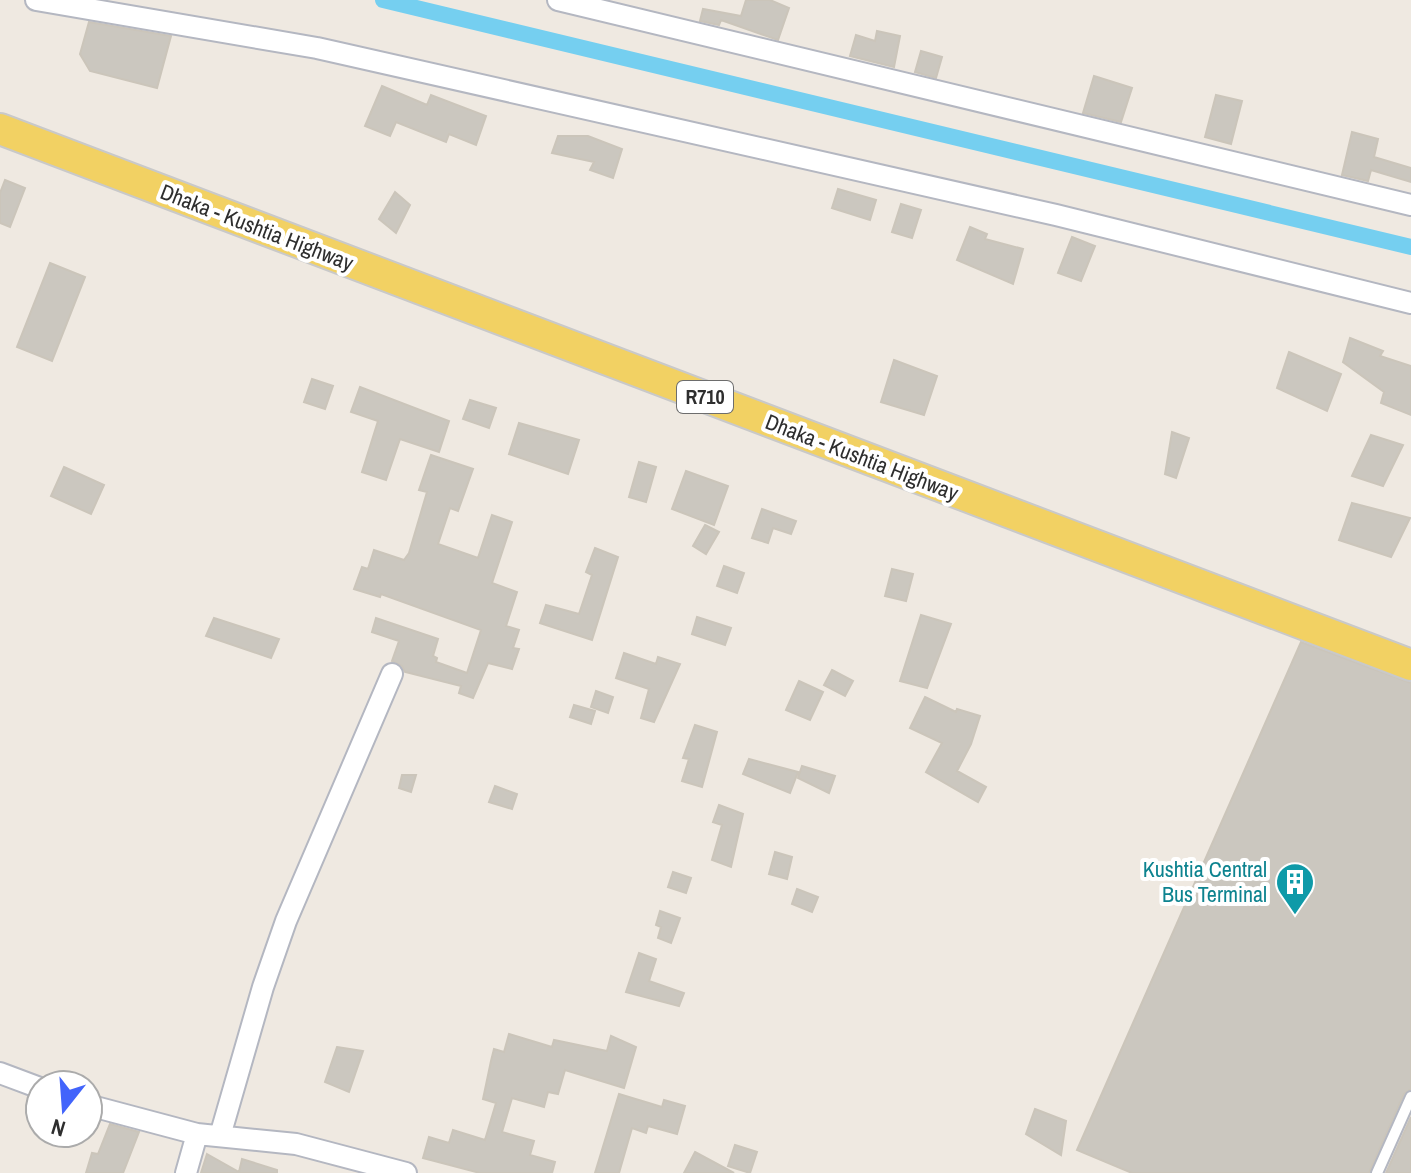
<svg xmlns="http://www.w3.org/2000/svg" width="1411" height="1173" viewBox="0 0 1411 1173" font-family="'Archivo Narrow',sans-serif">
<style>
.lines{fill:none;stroke-linecap:round;stroke-linejoin:round}
.canal{stroke:#75cff0;stroke-width:16}
.building{fill:#cbc7bf;stroke:#cbc5ba;stroke-width:2}
.service-casing{stroke:#b4b7c1;stroke-width:14}
.minor-casing{stroke:#b4b7c1;stroke-width:24}
.primary-casing{stroke:#c9c9c9;stroke-width:34}
.service{stroke:#fff;stroke-width:10}
.minor{stroke:#fff;stroke-width:20}
.primary{stroke:#f2d163;stroke-width:30}
.labels{text-anchor:middle;stroke-width:8;stroke-linejoin:round;paint-order:stroke}
.shield{fill:#fff;stroke:#6d6d6d;stroke-width:2}
.shield-label{font-size:20px;font-weight:bold;fill:#2e2e2e}
.street-label{font-size:22px;fill:#2e2e2e;stroke:#fff}
.culture-label{font-size:22px;fill:#0d838f;stroke:#fff;text-anchor:end}
</style>
<rect width="100%" height="100%" fill="#efe9e1"/>
<g class="lines">
<path class="canal" d="M383 0 1411 247"/>
</g>
<path class="building" d="M746 0H770L789 8 778 40 721 20 719 25 700 21 703 9 741 16Z
M89 22 171 36 157 88 90 71 80 54Z
M877 31 900 36 894 67 850 56 856 35 875 41Z
M921 51 942 57 936 78 915 72Z
M1094 76 1132 88 1121 122 1083 113Z
M382 86 427 105 431 95 486 116 476 145 449 134 446 142 396 122 390 136 365 126Z
M1216 95 1242 101 1231 144 1205 137Z
M1352 132 1378 139 1374 157 1411 168V182L1371 170 1368 181 1342 175Z
M558 136H588L622 149 613 178 590 170 594 162 552 153Z
M5 180 25 188 10 227 0 223V193Z
M838 189 876 200 870 220 832 208Z
M395 192 410 205 396 233 379 219Z
M901 204 921 210 912 238 892 232Z
M970 227 987 234 985 239 1023 249 1013 284 957 260Z
M1072 237 1095 246 1081 281 1058 273Z
M50 263 85 277 52 361 17 347Z
M1350 338 1383 351 1380 356 1411 366V415L1381 403 1384 392 1343 362Z
M1289 352 1341 374 1327 411 1277 388Z
M894 360 937 376 924 415 881 402Z
M312 379 333 386 325 409 304 402Z
M360 387 449 421 439 452 400 439 386 480 362 472 378 421 351 412Z
M470 400 496 408 489 428 463 419Z
M519 423 579 440 568 474 509 454Z
M1172 432 1189 438 1176 478 1165 474Z
M1371 435 1403 445 1383 486 1352 476Z
M431 455 473 469 458 511 450 508 438 544 478 558 492 515 512 522 492 583 517 592 506 626 519 630 513 648 519 649 512 669 488 663 473 698 459 693 461 686 405 672 402 666 392 661 399 641 372 632 376 618 438 639 433 656 437 658 436 662 467 673 481 630 381 594 380 597 354 589 362 567 368 569 374 550 404 560 409 553 427 492 419 490Z
M639 462 656 467 646 502 629 497Z
M64 467 104 485 91 514 51 496Z
M686 471 728 486 714 525 672 509Z
M1352 503 1410 518 1391 557 1339 540Z
M762 509 796 521 791 534 773 528 768 543 752 538Z
M705 525 719 532 706 554 693 546Z
M595 548 618 557 592 640 540 623 546 605 579 614 592 575 586 572Z
M724 566 744 573 737 593 717 586Z
M892 569 913 574 906 601 885 596Z
M921 615 951 624 927 688 900 681Z
M697 617 731 628 725 645 692 634Z
M214 618 279 639 271 658 206 636Z
M1301 642 1411 683V1089L1404 1094 1369 1173H1132L1077 1150Z
M624 653 656 664 658 657 680 664 654 722 641 718 649 689 616 678Z
M832 670 853 681 845 696 824 685Z
M799 681 823 692 810 720 786 710Z
M596 691 613 697 608 713 591 707Z
M925 697 956 712 957 709 980 716 971 744 957 771 986 787 978 802 926 772 942 743 910 728Z
M574 705 595 711 591 724 570 717Z
M695 725 717 732 702 787 682 781 689 759 683 758Z
M749 759 798 772 790 793 743 774Z
M802 766 835 776 829 793 798 778Z
M402 775H416L411 792 399 788Z
M495 786 517 794 512 809 489 802Z
M719 805 743 814 731 867 712 860 722 825 713 822Z
M775 852 792 857 787 879 769 874Z
M673 872 691 878 686 893 668 887Z
M797 889 818 897 812 912 792 904Z
M660 911 680 918 671 943 658 938 661 927 656 925Z
M639 953 656 959 649 981 684 993 679 1006 626 992Z
M509 1034 552 1047 554 1040 607 1051 611 1036 636 1047 624 1088 565 1070 558 1094 548 1092 544 1107 512 1098 502 1132 534 1141 530 1155 555 1162 552 1173H480L423 1158 429 1137 449 1143 453 1130 485 1140 496 1103 483 1099 491 1061 494 1049 504 1052Z
M337 1047 363 1051 349 1092 325 1082Z
M619 1094 662 1107 664 1100 685 1106 677 1134 648 1126 646 1133 632 1128 619 1173H595Z
M1035 1109 1066 1121 1061 1155 1026 1134Z
M1411 1117V1173H1386Z
M110 1124 139 1132 123 1173H86L92 1153 98 1154Z
M735 1145 757 1152 750 1173 728 1166Z
M695 1152 734 1173H684Z
M207 1154 239 1172 242 1159 277 1170V1173H201Z"/>
<g class="lines">
<defs>
<path id="service" d="M1377 1173 1411 1097"/>
<path id="minor" d="M36 0 317 48 1056 215 1411 303
M558 0 1411 205
M0 1073 40 1088
M88 1105 197 1134 296 1144 406 1173
M220 1136 263 987 286 921 392 674
M186 1173 197 1134"/>
<path id="primary" d="M0 129 1411 665"/>
</defs>
<use href="#service" class="service-casing"/>
<use href="#minor" class="minor-casing"/>
<use href="#primary" class="primary-casing"/>
<use href="#service" class="service"/>
<use href="#minor" class="minor"/>
<use href="#primary" class="primary"/>
</g>
<defs>
<symbol id="building-pin" viewBox="-11 -11 22 30"><path d="M0 17L-7.5 6A9.5 9.5 0 1 1 7.5 6Z" fill="#0f9aa8" stroke="#fff"/><path d="M-4-6H4V6H1V3H-1V6H-4ZM-2.5-4.3h1.7v1.8h-1.7ZM.8-4.3h1.7v1.8H.8ZM-2.5-1h1.7V.8h-1.7ZM.8-1h1.7V.8H.8Z" fill="#fff"/></symbol>
</defs>
<g fill-rule="evenodd">
<use href="#building-pin" x="1273" y="860" width="44" height="60"/>
</g>
<g class="labels">
<rect class="shield" x="677" y="381" width="56" height="32" rx="6"/>
<g class="shield-label">
<text x="705" y="404">R710</text>
</g>
<g class="street-label">
<text transform="translate(257 227) rotate(21)" y="8">Dhaka - Kushtia Highway</text>
<text transform="translate(862 457) rotate(21)" y="8">Dhaka - Kushtia Highway</text>
</g>
<g class="culture-label">
<text x="1267" y="877">Kushtia Central<tspan x="1267" dy="25">Bus Terminal</tspan></text>
</g>
</g>
<g transform="translate(64 1109) rotate(197)"><circle r="38" fill="#ffffff" stroke="#ababab" stroke-width="2"/>
<path d="M0-6L14 30L0 20L-14 30Z" fill="#4264fb"/>
<text y="-12" font-size="22" font-weight="bold" text-anchor="middle" fill="#2e2e2e">N</text>
</g>
</svg>
